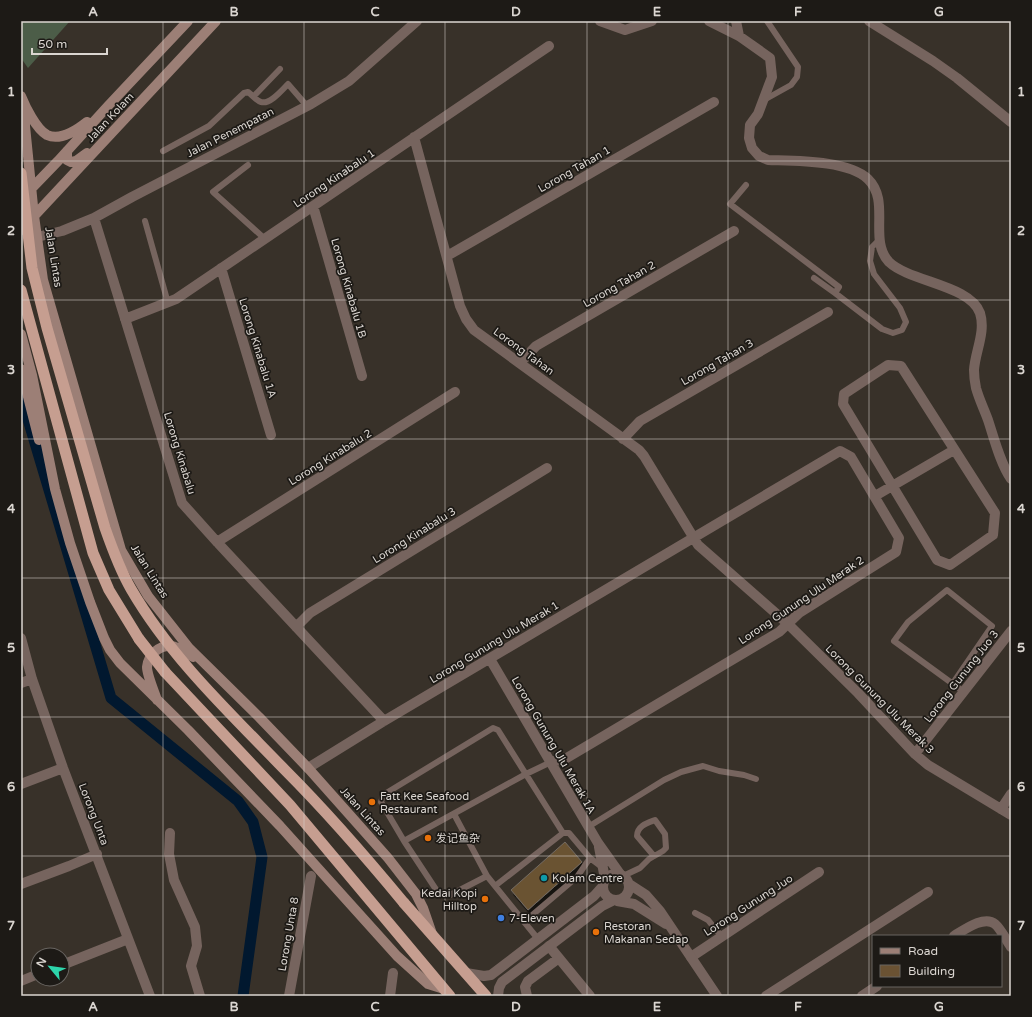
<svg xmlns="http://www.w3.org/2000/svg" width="1032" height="1017" viewBox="0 0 1032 1017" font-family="'Varela Round','Noto Sans SC',sans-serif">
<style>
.green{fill:#4c5d48}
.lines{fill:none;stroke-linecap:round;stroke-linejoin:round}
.canal{stroke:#01182f;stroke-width:11}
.building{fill:#6a5233;stroke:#736b62;filter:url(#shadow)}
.service{stroke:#76645e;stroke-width:6}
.minor{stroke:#76645e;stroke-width:10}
.tertiary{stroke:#76645e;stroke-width:10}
.secondary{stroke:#9c7f76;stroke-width:10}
.trunk{stroke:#c69e90;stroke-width:11}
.trunk-bridge{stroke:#c69e90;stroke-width:11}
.grid{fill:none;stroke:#dbd6d1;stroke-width:1;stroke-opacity:0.55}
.food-dot{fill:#e8710a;stroke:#1d1a16;stroke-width:1.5}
.culture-dot{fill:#0f9aa8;stroke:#1d1a16;stroke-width:1.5}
.shop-dot{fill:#3f7fe0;stroke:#1d1a16;stroke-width:1.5}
.labels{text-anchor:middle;stroke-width:3.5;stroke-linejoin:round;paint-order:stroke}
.street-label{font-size:11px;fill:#dbd6d1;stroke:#1d1a16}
.poi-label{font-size:11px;fill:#dbd6d1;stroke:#1d1a16;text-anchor:start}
.neatline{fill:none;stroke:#dbd6d1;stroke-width:1.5}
.grid-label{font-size:13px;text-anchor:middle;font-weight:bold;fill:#dbd6d1}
</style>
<defs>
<filter id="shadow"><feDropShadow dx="2.5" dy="4.5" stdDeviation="0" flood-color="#0009"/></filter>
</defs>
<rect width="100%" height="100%" fill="#383129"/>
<path class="green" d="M21 21H70L28 68 21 58Z"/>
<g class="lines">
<path class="canal" d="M21 396 111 698 238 801 253 822 262 857 243 996"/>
</g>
<path class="building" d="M565 842 582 862 528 910 511 890Z"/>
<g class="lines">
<path class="service" d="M254 96 280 69
M764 100 791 85 797 77 798 67 767 21
M163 151 209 126 244 93 248 92C252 95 257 101 261 102 270 105 283 89 288 84L307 106
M248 165 213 192 265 239
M746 185 730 204 839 287 835 293 882 329 893 333 902 330 906 322 900 308 874 274 870 261 872 247 879 240
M145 221 168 303
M814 278 835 293
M953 683 992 626 947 590 908 622 894 641 964 692
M454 814 487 876 538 939
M588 827 664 780 681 772 703 766 719 771 744 775 756 779
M563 833H569L590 858 602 867
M404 841 526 774 551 762
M487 876 450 895 437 891 404 841 381 802 383 795 493 728 498 730 563 833
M623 876 640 868 649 859 663 851 666 848 665 834 655 820C647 823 637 826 637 836L654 856
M495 886 563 833
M695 913 708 920 722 937
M524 922 577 877 590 858"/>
<path class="minor" d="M600 21 625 30 652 21
M709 21 739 36 770 58 772 77 758 114 750 125 749 138 752 148 759 156 768 160C795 161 848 160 868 179 891 201 868 240 889 262 910 282 970 285 980 313 986 332 975 352 974 370 974 376 975 383 976 388 979 399 984 409 988 420 994 438 1000 463 1011 479
M736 21 739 36
M869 21 933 61 957 78 1011 122
M414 137 460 306 466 319 474 330 639 450 644 456 698 545 788 624 858 693 915 754 928 765 1011 815
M313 206 362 376
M94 218 182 503 217 542 384 721
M37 237 62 231 94 218 132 197 311 104 349 81 417 21
M447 256 714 102
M221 268 271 435
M125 319 176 299 549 46
M520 363 536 346 734 231
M888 365 901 366 995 513 993 535 950 565 937 560 843 404 844 394Z
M623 439 640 421 828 312
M875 496 954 450
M217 542 455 392
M296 627 310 613 547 468
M21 638 32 679 63 768 150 996
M490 659 598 843 620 874
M21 683 32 679
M915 754 1011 631
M308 768 384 721 840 451 851 457 899 538 896 552 799 613 779 632 565 759 551 762
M21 784 63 768
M1001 809 1011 794
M170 833 169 854 174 880 195 927 197 946 191 966 200 996
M599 847 605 879
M21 884 69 866 97 854
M954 936C964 930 984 915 995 924 1001 929 1006 940 1011 947
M549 946 590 996
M691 957 819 872
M62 965 128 939
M21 981 38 974
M289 996 311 876
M390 996 393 973
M527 996 525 987 528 981 559 958
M766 996 928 892
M862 996 877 986"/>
<path class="tertiary" d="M603 887a13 13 0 1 1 26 0a13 13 0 1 1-26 0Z
M629 884 646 895 660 911 717 996
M617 901 634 904 666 924
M466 973 484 976 491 975 594 896 603 886
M498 996 499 988 502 982 602 906 612 901"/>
<path class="secondary" d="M21 96C25 106 36 129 47 135 60 141 77 130 87 122
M25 106V126L34 216 43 280 121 550 148 596 189 648 259 717 308 768 388 858 416 894 423 908 432 934
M67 151V160L71 162 76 161 87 153
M30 190 58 161 108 106 188 21
M21 230 216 21
M21 334 32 375 55 489 70 543 90 602 104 638 110 650 120 663 188 730 280 826 397 956 428 984 444 989
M21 369 39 440
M157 700C154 691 147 675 147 667 148 655 159 645 171 646 179 647 186 653 193 657"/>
<path class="trunk" d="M21 290 93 553 109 590 139 639
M165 672 290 805 450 996
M404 903 486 996"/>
<path class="trunk-bridge" d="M21 173 32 268 47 328 105 528C112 548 120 570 131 589 171 658 230 713 285 770 327 812 366 857 404 903
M139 639 165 672"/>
</g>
<path class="grid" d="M163 21V996M304 21V996M445 21V996M587 21V996M728 21V996M869 21V996M21 161H1011M21 300H1011M21 439H1011M21 578H1011M21 717H1011M21 856H1011"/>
<g class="food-dot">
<circle cx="372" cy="802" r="4"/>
<circle cx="428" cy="838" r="4"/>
<circle cx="485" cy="899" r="4"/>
<circle cx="596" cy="932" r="4"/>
</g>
<circle class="culture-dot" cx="544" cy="878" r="4"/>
<circle class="shop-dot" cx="501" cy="918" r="4"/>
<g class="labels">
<g class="street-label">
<text transform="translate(110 117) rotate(-47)" y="4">Jalan Kolam</text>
<text transform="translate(230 132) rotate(-27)" y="4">Jalan Penempatan</text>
<text transform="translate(574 169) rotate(-30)" y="4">Lorong Tahan 1</text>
<text transform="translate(334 178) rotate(-34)" y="4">Lorong Kinabalu 1</text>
<text transform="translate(54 257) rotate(81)" y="4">Jalan Lintas</text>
<text transform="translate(619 284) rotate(-30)" y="4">Lorong Tahan 2</text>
<text transform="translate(349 288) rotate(74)" y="4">Lorong Kinabalu 1B</text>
<text transform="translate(258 348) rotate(73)" y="4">Lorong Kinabalu 1A</text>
<text transform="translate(524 351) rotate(36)" y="4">Lorong Tahan</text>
<text transform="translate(717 362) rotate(-30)" y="4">Lorong Tahan 3</text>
<text transform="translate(180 453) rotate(73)" y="4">Lorong Kinabalu</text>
<text transform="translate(330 457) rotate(-32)" y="4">Lorong Kinabalu 2</text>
<text transform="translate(414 535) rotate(-32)" y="4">Lorong Kinabalu 3</text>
<text transform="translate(150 571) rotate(58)" y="4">Jalan Lintas</text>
<text transform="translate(801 600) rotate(-34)" y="4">Lorong Gunung Ulu Merak 2</text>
<text transform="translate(494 642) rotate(-31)" y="4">Lorong Gunung Ulu Merak 1</text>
<text transform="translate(961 676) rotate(-52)" y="4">Lorong Gunung Juo 3</text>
<text transform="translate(880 699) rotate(45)" y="4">Lorong Gunung Ulu Merak 3</text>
<text transform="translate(554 745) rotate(60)" y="4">Lorong Gunung Ulu Merak 1A</text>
<text transform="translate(363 811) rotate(48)" y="4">Jalan Lintas</text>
<text transform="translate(94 814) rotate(69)" y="4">Lorong Unta</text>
<text transform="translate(748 905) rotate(-33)" y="4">Lorong Gunung Juo</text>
<text transform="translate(288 934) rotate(-80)" y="4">Lorong Unta 8</text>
</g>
<g class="poi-label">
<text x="380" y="800">Fatt Kee Seafood<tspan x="380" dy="13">Restaurant</tspan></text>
<text x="436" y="842">发记鱼杂</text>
<text x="552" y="882">Kolam Centre</text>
<text x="477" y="897" text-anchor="end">Kedai Kopi<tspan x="477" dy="13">Hilltop</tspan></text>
<text x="509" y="922">7-Eleven</text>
<text x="604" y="930">Restoran<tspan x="604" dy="13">Makanan Sedap</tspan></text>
</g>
</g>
<rect width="1032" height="1017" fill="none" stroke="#1d1a16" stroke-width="44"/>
<rect x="872" y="935" width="130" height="52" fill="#1d1a16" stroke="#696561"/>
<rect x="880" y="948" width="20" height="6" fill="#9c7f76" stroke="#696561"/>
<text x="908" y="955" font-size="12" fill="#dbd6d1">Road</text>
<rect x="880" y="965" width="20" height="12" fill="#6a5233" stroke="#696561"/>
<text x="908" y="975" font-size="12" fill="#dbd6d1">Building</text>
<g transform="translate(50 967) rotate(299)"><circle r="19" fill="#1d1a16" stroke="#696561"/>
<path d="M0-3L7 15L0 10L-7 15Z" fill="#2dd5ab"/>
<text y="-6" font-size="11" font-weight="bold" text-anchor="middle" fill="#dbd6d1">N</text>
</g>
<path d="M32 48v6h75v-6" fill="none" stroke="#dbd6d1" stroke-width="2"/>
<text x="38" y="48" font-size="12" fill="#dbd6d1" stroke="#1d1a16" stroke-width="3" paint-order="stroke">50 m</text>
<rect x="22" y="22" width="988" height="973" class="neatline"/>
<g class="grid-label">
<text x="93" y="16">A</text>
<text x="234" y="16">B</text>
<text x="375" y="16">C</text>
<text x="516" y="16">D</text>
<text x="657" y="16">E</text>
<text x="798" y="16">F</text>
<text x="939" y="16">G</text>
<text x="11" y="96">1</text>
<text x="1021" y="96">1</text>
<text x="11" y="235">2</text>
<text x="1021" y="235">2</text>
<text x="11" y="374">3</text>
<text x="1021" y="374">3</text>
<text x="11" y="513">4</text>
<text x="1021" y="513">4</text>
<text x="11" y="652">5</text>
<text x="1021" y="652">5</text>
<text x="11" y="791">6</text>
<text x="1021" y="791">6</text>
<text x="11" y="930">7</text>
<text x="1021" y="930">7</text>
<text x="93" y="1011">A</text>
<text x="234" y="1011">B</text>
<text x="375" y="1011">C</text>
<text x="516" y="1011">D</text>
<text x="657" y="1011">E</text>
<text x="798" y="1011">F</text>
<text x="939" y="1011">G</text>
</g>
</svg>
